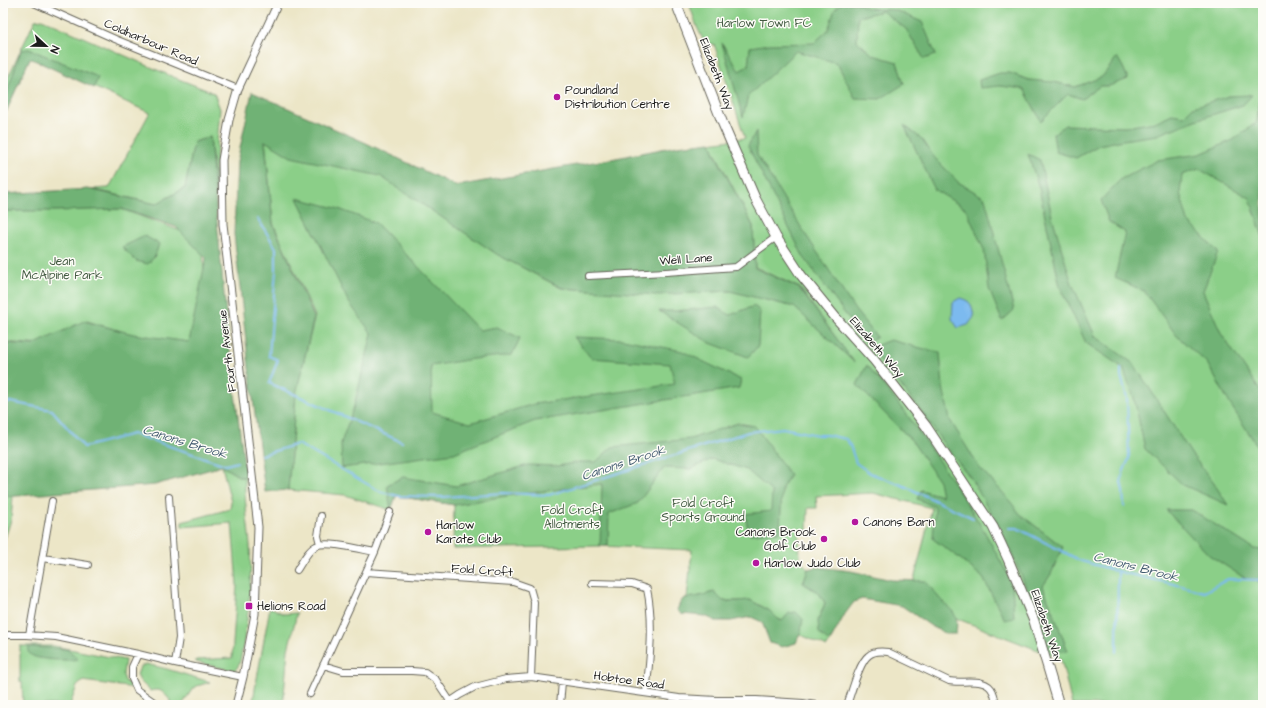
<svg xmlns="http://www.w3.org/2000/svg" width="1266" height="708" viewBox="0 0 1266 708" font-family="'Architects Daughter',sans-serif">
<style>
.green{fill:#8bcf88;stroke:#547652}
.forest{fill:#70b274;stroke:#466748}
.water{fill:#7bbaef;stroke:#4c6b86}
.lines{fill:none;stroke-linecap:round;stroke-linejoin:round}
.stream{stroke:#7bbaef;stroke-width:2}
.minor-casing{stroke:#656358;stroke-width:8}
.tertiary-casing{stroke:#656358;stroke-width:9}
.primary-casing{stroke:#656358;stroke-width:11}
.minor{stroke:#fff;stroke-width:6}
.tertiary{stroke:#fff;stroke-width:7}
.primary{stroke:#fff;stroke-width:9}
.poi-dot{fill:#b5179e;stroke:#fdfcf7;stroke-width:1.5}
.labels{text-anchor:middle;stroke-width:3;stroke-linejoin:round;paint-order:stroke}
.park-label{font-size:12px;fill:#435b42;stroke:#fdfcf7}
.street-label{font-size:12px;fill:#1c1c1c;stroke:#fdfcf7}
.poi-label{font-size:12px;fill:#1c1c1c;stroke:#fdfcf7;text-anchor:start}
.water-label{font-size:13px;font-style:italic;fill:#425b70;stroke:#fdfcf7}
</style>
<rect width="100%" height="100%" fill="#fdfcf7"/>
<filter id="ink" filterUnits="userSpaceOnUse"><feTurbulence type="fractalNoise" baseFrequency=".025" numOctaves="2"/><feDisplacementMap in="SourceGraphic" scale="8" xChannelSelector="R" yChannelSelector="G"/><feConvolveMatrix kernelMatrix="1 2 1 2 8 2 1 2 1" color-interpolation-filters="sRGB"/></filter>
<filter id="wash" filterUnits="userSpaceOnUse"><feTurbulence type="fractalNoise" baseFrequency=".012" numOctaves="4" result="noise"/><feDisplacementMap in="SourceGraphic" scale="16" xChannelSelector="R" yChannelSelector="G"/><feGaussianBlur stdDeviation="0.9" result="paint"/><feColorMatrix in="noise" values="0 0 0 0 0 0 0 0 0 0 0 0 0 0 0 0 0 1.4 0 .05"/><feComposite in="paint" operator="in"/></filter>
<g filter="url(#wash)">
<rect width="100%" height="100%" fill="#ece6c7"/>
<path class="green" d="M689 3H1263V85L1258 111 1250 198 1263 237V705H1072L1061 659 909 600 932 508 873 493 816 496 817 508H808L807 532H799L800 560 808 569 803 583 819 593 825 603 818 621 828 641 832 638 827 647 799 634 801 631 785 618 783 621 778 619 770 611 750 600 738 601H723L714 592 696 597 687 598 692 550 600 546 453 549 454 505 396 496 391 510 345 495 288 490 296 392 315 316 273 223 265 140 380 175 499 255 561 288 657 294 731 291 795 307 852 360 800 288 755 267 753 226 710 143 745 138 714 44H705L697 27Z
M42 19 171 76 214 93 220 109 216 158V212L214 173 210 137 194 142 185 188 156 204 92 189 109 188 150 112V113L30 58 6 112 3 110V88L35 20Z
M121 209 189 234 203 246 204 277 201 340 188 342 134 335 87 321 43 345 3 342V211Z
M222 466 240 477H245C244 500 248 522 250 545 252 578 249 612 243 646 241 654 241 666 234 671L196 662V660L232 658 237 585 232 523 182 527V522L230 509 231 502Z
M3 493 4 497 13 496 11 520 3 544Z
M270 607 284 614 297 613 288 650 283 705H254L253 700Z
M20 646H54L125 660 123 675 125 681 135 688 83 681 77 686 70 705H23L22 682H20Z
M146 664 167 669 210 682 197 686 191 691 182 705H170V700C163 692 161 688 150 691L140 681 137 675 140 667Z"/>
<path class="forest" d="M842 3H857L867 8 895 10 922 22 936 55 924 59 906 29 882 11 858 17 857 41 873 55 897 62 904 84 880 99 855 98 837 63 796 51 748 96 743 117 722 43 739 71 748 66 750 47 769 44 814 43 828 30 835 9Z
M29 49 98 77 94 88 30 58 6 112 3 110V104L21 50Z
M1117 57 1123 67 1128 79 1109 86H1100L1082 99 1068 94 1041 121 1024 89 1000 86 980 88 979 80 1000 73H1010L1029 80 1053 82 1075 87 1102 77Z
M1263 85V237L1250 198 1199 169 1182 175 1180 193 1188 221 1218 252 1203 291 1222 335 1263 395V455L1230 404 1207 363 1177 336 1144 291 1115 278 1125 232 1109 222 1101 200 1121 179 1158 160 1200 154 1233 140 1257 122Z
M252 92 364 142 456 186 611 159 677 146 711 142 715 154 753 226 755 268 799 288 854 362 794 307 730 291 656 295 562 288 498 255 380 176 291 157 265 141 273 224 314 317 296 394 288 490 265 492 249 368 234 234 237 162Z
M1252 95 1243 105 1196 120 1157 135 1123 140 1099 145 1076 158 1056 152 1053 134 1065 125 1126 127 1155 122 1172 114 1184 116 1193 107 1229 96Z
M904 125 923 140 934 157 958 182 985 198 1014 310 1002 321 989 289 984 250 966 209 935 190Z
M756 131 757 155 804 232 855 310 877 337 867 344 803 256 748 146Z
M210 137C219 251 230 364 246 477H240L222 466 155 485 4 497 3 493V343L33 345 84 321 133 334 189 342 206 258 176 227 122 209 55 211H3V194L88 189 156 204 185 188 194 142Z
M1028 154 1040 160 1052 216 1071 281 1095 336 1134 364 1192 455 1213 482 1228 505 1183 485 1145 449 1134 398 1123 368 1086 343 1060 287 1039 188Z
M297 198 336 208 376 223 479 330 497 327 520 338 512 355 473 359 431 366 432 412 470 423 534 404 675 384 670 364 591 358 574 337 623 339 682 351 741 380 739 388 535 421 454 453 342 468 341 443 354 406 372 334 348 301Z
M145 236 159 244 155 256 148 264 136 261 122 247Z
M754 306 760 311 758 346 748 357 710 343 659 311H675L717 307 730 315Z
M890 340 940 353 943 387 950 420 979 467 1005 495 1021 515 1063 547 1051 574 1043 586 1068 651H1050L1022 577 1002 532 970 477 946 447 919 408 870 348Z
M867 365 908 416 951 479 983 529 1012 582 1014 618 1005 620 983 578 958 557 933 539 935 507 917 499 921 490 942 496 939 481 912 441 857 385Z
M738 423 755 426 790 475 782 488 780 532 749 534 745 514 771 511 772 492 747 470 712 459 691 469 664 468 638 503 609 514 608 546H600L602 484 506 496 455 505 396 496 391 510 387 485 403 477 456 486 528 465 558 466 579 462H596L612 447 690 439Z
M1166 510H1192L1254 549 1263 550V582L1246 579 1209 555Z
M818 567 851 571 892 580 926 581C930 587 935 593 940 599 953 612 959 613 956 634H947L931 626 902 606 862 599 854 602 845 614 832 638 828 641 819 633 818 621 825 603 819 593 803 583 808 569Z
M714 592 723 601H738L750 600 770 611 778 619 782 621 789 613 796 612 803 619 801 631 796 643 782 647 770 643 762 622 751 617 731 621H716L705 616 681 614 677 610 680 603 684 598 696 597Z
M29 647 66 649 71 652 78 659C72 661 39 660 33 656 31 655 29 653 28 652Z"/>
<path class="water" d="M960 298C972 301 972 306 974 317L968 325 958 328 952 319 953 302Z"/>
<g class="lines">
<path class="stream" d="M258 219 276 248V270L269 356 278 360 269 383 402 442
M1121 369V376L1127 398 1129 459 1124 470 1121 482 1123 491 1124 506
M3 403 10 402 52 410 84 447 133 434 226 465 237 462
M261 455 298 444 381 492 399 496 443 497 503 493 549 495 748 432 783 428 818 435H827L846 439 850 445 856 463 870 473 904 486 973 518
M1009 528H1017L1081 561 1124 573 1174 584 1204 592 1228 579 1263 580
M1117 652 1118 572"/>
</g>
</g>
<g filter="url(#ink)">
<g class="lines">
<defs>
<path id="minor" d="M34 3 115 39 238 89
M588 276 666 272 736 267 776 237
M169 497 179 638 175 663
M320 544 318 536 321 516
M43 558 88 565
M297 570C302 562 308 550 316 546 326 540 363 550 375 552
M366 572 513 582 530 588 534 602 531 677
M592 583 632 584 647 589C654 621 650 660 646 693
M3 635H26L56 637 138 654 175 663 243 677
M29 635 52 501
M138 654 132 667V679L137 690 158 705
M323 665 343 671H412L425 672 436 680 450 701
M310 694 375 552 390 512
M445 705 460 695 475 687 506 679 531 677 679 698 717 700H756L803 703 816 705
M560 705 562 682
M847 705C851 694 859 663 868 656 873 651 881 651 888 652L949 681C962 684 987 676 993 692 995 696 995 701 996 705"/>
<path id="tertiary" d="M236 705 243 677 255 614 258 527 223 224 222 160 229 120 238 89 278 3"/>
<path id="primary" d="M676 3 723 124 755 198 776 237 801 275 836 318 874 360 926 426 993 527 1008 559 1034 621 1059 705"/>
</defs>
<use href="#minor" class="minor-casing"/>
<use href="#tertiary" class="tertiary-casing"/>
<use href="#primary" class="primary-casing"/>
<use href="#minor" class="minor"/>
<use href="#tertiary" class="tertiary"/>
<use href="#primary" class="primary"/>
</g>
</g>
<g class="poi-dot">
<circle cx="557" cy="97" r="4"/>
<circle cx="855" cy="522" r="4"/>
<circle cx="428" cy="532" r="4"/>
<circle cx="824" cy="539" r="4"/>
<circle cx="756" cy="563" r="4"/>
<rect x="245" y="602" width="8" height="8" rx="2"/>
</g>
<g class="labels">
<g class="park-label">
<text x="764" y="27">Harlow Town FC</text>
<text x="62" y="265">Jean<tspan x="62" dy="14">McAlpine Park</tspan></text>
<text x="703" y="507">Fold Croft<tspan x="703" dy="14">Sports Ground</tspan></text>
<text x="572" y="514">Fold Croft<tspan x="572" dy="14">Allotments</tspan></text>
</g>
<g class="street-label">
<text transform="translate(151 42) rotate(23)" y="4">Coldharbour Road</text>
<text transform="translate(717 74) rotate(69)" y="4">Elizabeth Way</text>
<text transform="translate(686 259) rotate(-4)" y="4">Well Lane</text>
<text transform="translate(877 347) rotate(49)" y="4">Elizabeth Way</text>
<text transform="translate(227 351) rotate(-97)" y="4">Fourth Avenue</text>
<text transform="translate(482 570) rotate(4)" y="4">Fold Croft</text>
<text transform="translate(1047 626) rotate(71)" y="4">Elizabeth Way</text>
<text transform="translate(629 680) rotate(8)" y="4">Hobtoe Road</text>
</g>
<g class="poi-label">
<text x="565" y="94">Poundland<tspan x="565" dy="14">Distribution Centre</tspan></text>
<text x="863" y="526">Canons Barn</text>
<text x="436" y="529">Harlow<tspan x="436" dy="14">Karate Club</tspan></text>
<text x="816" y="536" text-anchor="end">Canons Brook<tspan x="816" dy="14">Golf Club</tspan></text>
<text x="764" y="567">Harlow Judo Club</text>
<text x="257" y="610">Helions Road</text>
</g>
<g class="water-label">
<text transform="translate(185 441) rotate(17)" y="5">Canons Brook</text>
<text transform="translate(623 462) rotate(-18)" y="5">Canons Brook</text>
<text transform="translate(1136 566) rotate(14)" y="5">Canons Brook</text>
</g>
</g>
<rect width="1266" height="708" fill="none" stroke="#fdfcf7" stroke-width="16"/>
<g transform="translate(46 46) rotate(112)" stroke="#fdfcf7" stroke-width="3" paint-order="stroke">
<path d="M0-3L7 15L0 10L-7 15Z" fill="#1c1c1c"/>
<text y="-6" font-size="11" font-weight="bold" text-anchor="middle" fill="#1c1c1c">N</text>
</g>
</svg>
